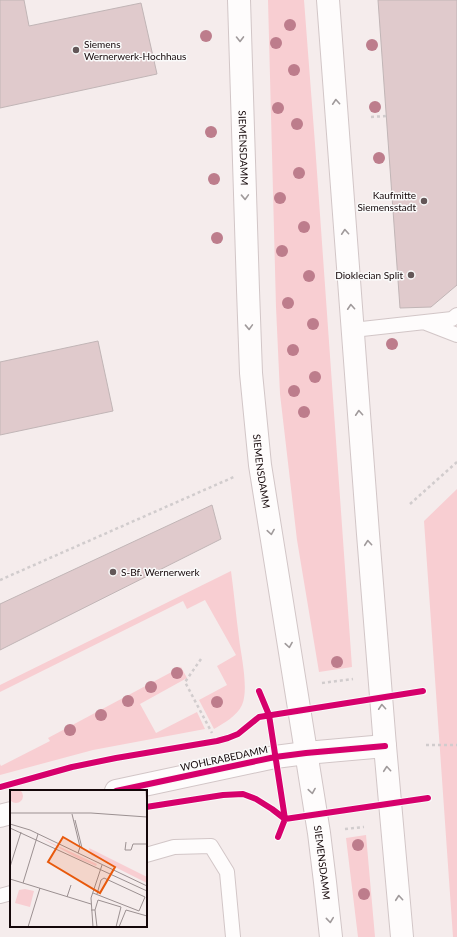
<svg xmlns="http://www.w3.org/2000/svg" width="457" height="937" viewBox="0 0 457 937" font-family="Lato,sans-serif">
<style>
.green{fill:#f8ced2}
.building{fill:#e0cacc;stroke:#c1b5b6}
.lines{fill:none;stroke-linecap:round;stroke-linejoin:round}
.service-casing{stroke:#d2c6c7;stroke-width:16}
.minor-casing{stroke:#d2c6c7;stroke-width:24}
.secondary-casing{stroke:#d2c6c7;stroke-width:24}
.path{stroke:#d1cccd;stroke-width:2.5;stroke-dasharray:3 3;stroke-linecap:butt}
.service{stroke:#fefcfc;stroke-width:14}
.minor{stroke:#fefcfc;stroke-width:22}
.secondary{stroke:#fefcfc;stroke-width:22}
.cycleway-casing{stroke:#fafafa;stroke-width:8}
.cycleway{stroke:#d6006c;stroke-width:6}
.tree{fill:#bd7d8c}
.oneway{stroke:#a09a9b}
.poi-dot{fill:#635758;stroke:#fafafa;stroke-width:1.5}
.labels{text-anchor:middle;stroke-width:3;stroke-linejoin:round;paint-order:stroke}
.poi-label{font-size:10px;fill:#140709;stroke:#fafafa;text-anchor:start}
.street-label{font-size:10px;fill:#140709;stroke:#fafafa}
.inset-road{fill:none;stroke:#9b9091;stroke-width:1}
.view{fill:#e8590c;fill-opacity:0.15;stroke:#e8590c;stroke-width:2}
.inset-edge{fill:none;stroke:#140709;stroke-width:2}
</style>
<rect width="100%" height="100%" fill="#f5ecec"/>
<path class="green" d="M268 0H304L315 144 352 667 319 672 297 540 280 394 276 307Z
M457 489V937H453L424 521Z
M231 571C234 593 236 616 239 638 241 655 249 689 242 705 237 716 224 723 214 729L199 700 227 685 217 666 236 655 205 600 187 609 183 601 0 692V685Z
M181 667 187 678 140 704 156 733 197 712 205 729 93 750 0 775V764L1 766 50 741 48 738Z
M366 835 375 937H358L346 838Z"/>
<path class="building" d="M0 0H24L29 26 141 3 157 74 0 108Z
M378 0H457V285L431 307 400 308Z
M98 341 113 411 0 435V362Z
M212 505 221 539 0 650V604Z"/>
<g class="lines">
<defs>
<path id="service" d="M426 323 457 335
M353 330 452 319 457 315
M146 855 174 847 211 846 227 872 233 937
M0 896 11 893"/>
<path id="minor" d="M116 791 275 757 306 753 385 746
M0 816 11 813"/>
<g id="secondary">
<path id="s1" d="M239 0 248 290 251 373 260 465 319 833 325 882 331 937"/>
<path d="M328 0 368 534 385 746 402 937"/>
</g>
</defs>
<use href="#service" class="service-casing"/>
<use href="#minor" class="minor-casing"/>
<use href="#secondary" class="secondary-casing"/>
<path class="path" d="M371 117 386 116
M410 504 457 462
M0 580 236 476
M201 659 185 682 212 733
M322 683 353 679
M426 745H457
M345 829 364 827"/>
<use href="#service" class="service"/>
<use href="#minor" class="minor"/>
<use href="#secondary" class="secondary"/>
<defs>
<path id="cycleway" d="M259 691 269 715 285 819 278 837
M0 787 72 767 116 758 217 741 228 738 238 734 259 717 423 691
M116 791 275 757 306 753 385 746
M146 807 223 795 243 794 256 799 272 809 285 819 428 798"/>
</defs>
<use href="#cycleway" class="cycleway-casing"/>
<use href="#cycleway" class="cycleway"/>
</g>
<g class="tree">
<circle cx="290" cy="25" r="6"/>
<circle cx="206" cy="36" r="6"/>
<circle cx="276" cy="43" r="6"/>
<circle cx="372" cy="45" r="6"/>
<circle cx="294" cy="70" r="6"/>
<circle cx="375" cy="107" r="6"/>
<circle cx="278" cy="108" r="6"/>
<circle cx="297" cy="124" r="6"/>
<circle cx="211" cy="132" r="6"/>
<circle cx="379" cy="158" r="6"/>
<circle cx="299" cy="173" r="6"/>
<circle cx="214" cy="179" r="6"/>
<circle cx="280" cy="198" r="6"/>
<circle cx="304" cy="227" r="6"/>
<circle cx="217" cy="238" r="6"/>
<circle cx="282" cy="251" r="6"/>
<circle cx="309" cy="276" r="6"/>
<circle cx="288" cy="303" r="6"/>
<circle cx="313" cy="324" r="6"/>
<circle cx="392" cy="344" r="6"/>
<circle cx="293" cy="350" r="6"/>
<circle cx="315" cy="377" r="6"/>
<circle cx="294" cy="391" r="6"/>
<circle cx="304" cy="412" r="6"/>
<circle cx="337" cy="662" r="6"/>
<circle cx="177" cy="673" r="6"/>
<circle cx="151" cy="687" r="6"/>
<circle cx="128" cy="701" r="6"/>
<circle cx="217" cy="702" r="6"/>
<circle cx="101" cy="715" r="6"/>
<circle cx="70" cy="730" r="6"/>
<circle cx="358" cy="845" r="6"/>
<circle cx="364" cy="894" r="6"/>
</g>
<defs><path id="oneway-chevron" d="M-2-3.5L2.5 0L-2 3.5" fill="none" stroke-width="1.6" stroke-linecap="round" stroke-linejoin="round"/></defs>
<g class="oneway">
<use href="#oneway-chevron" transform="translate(240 39) rotate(89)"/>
<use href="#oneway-chevron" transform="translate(336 102) rotate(-94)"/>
<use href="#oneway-chevron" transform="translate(245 197) rotate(88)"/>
<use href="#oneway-chevron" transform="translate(345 232) rotate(-94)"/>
<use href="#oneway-chevron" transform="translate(351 307) rotate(-94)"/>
<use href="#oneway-chevron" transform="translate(249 327) rotate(88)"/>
<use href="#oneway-chevron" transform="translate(359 413) rotate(-94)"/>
<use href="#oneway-chevron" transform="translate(271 532) rotate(81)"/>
<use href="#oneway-chevron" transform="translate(368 543) rotate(-95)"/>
<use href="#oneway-chevron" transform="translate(289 645) rotate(81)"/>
<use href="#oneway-chevron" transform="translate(382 707) rotate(-94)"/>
<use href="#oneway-chevron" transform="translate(387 769) rotate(-95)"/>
<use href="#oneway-chevron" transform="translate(312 791) rotate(81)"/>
<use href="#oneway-chevron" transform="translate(399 898) rotate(-95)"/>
<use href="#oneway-chevron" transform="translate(330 920) rotate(84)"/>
</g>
<g class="poi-dot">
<circle cx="76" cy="50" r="4"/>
<circle cx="424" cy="201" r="4"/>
<circle cx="411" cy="275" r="4"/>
<circle cx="113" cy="572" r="4"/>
</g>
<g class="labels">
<g class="poi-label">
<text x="84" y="48">Siemens<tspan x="84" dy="12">Wernerwerk-Hochhaus</tspan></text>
<text x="416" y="199" text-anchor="end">Kaufmitte<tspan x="416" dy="12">Siemensstadt</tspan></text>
<text x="403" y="279" text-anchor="end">Dioklecian Split</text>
<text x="121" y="576">S-Bf. Wernerwerk</text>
</g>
<g class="street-label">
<text dy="4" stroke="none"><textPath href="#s1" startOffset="148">SIEMENSDAMM</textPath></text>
<text dy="4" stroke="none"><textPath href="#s1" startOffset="472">SIEMENSDAMM</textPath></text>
<text transform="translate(224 758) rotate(-12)" y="4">WOHLRABEDAMM</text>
<text dy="4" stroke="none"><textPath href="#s1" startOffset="868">SIEMENSDAMM</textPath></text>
</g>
</g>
<g transform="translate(10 790)">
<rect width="137" height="137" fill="#f5ecec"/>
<path d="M-1 6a7 7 0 1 1 14 0a7 7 0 1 1-14 0ZM31 48 87 74 86 76 69 69ZM79 58 137 87V93L81 65ZM15 99 24 101 20 117 5 113 9 100Z" fill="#f8ced2"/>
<path class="inset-road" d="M136 0 137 20M0 23H81L137 27M62 24 70 57 68 63M65 30 72 58M0 34 20 40 137 96M0 38 137 101M116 52 115 60H121L123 54H137M0 77 11 42M0 89 81 114M13 93 28 44M83 103 129 121 135 107 94 88 91 90 87 104M57 107 61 95M81 120H85L88 110 111 117 106 137M85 120 87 137M18 137 30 98M83 137 81 108 92 75M109 137 116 120 137 126"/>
<path class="view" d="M53 47 105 77 90 103 38 72Z"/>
<rect width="137" height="137" class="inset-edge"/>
</g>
</svg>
